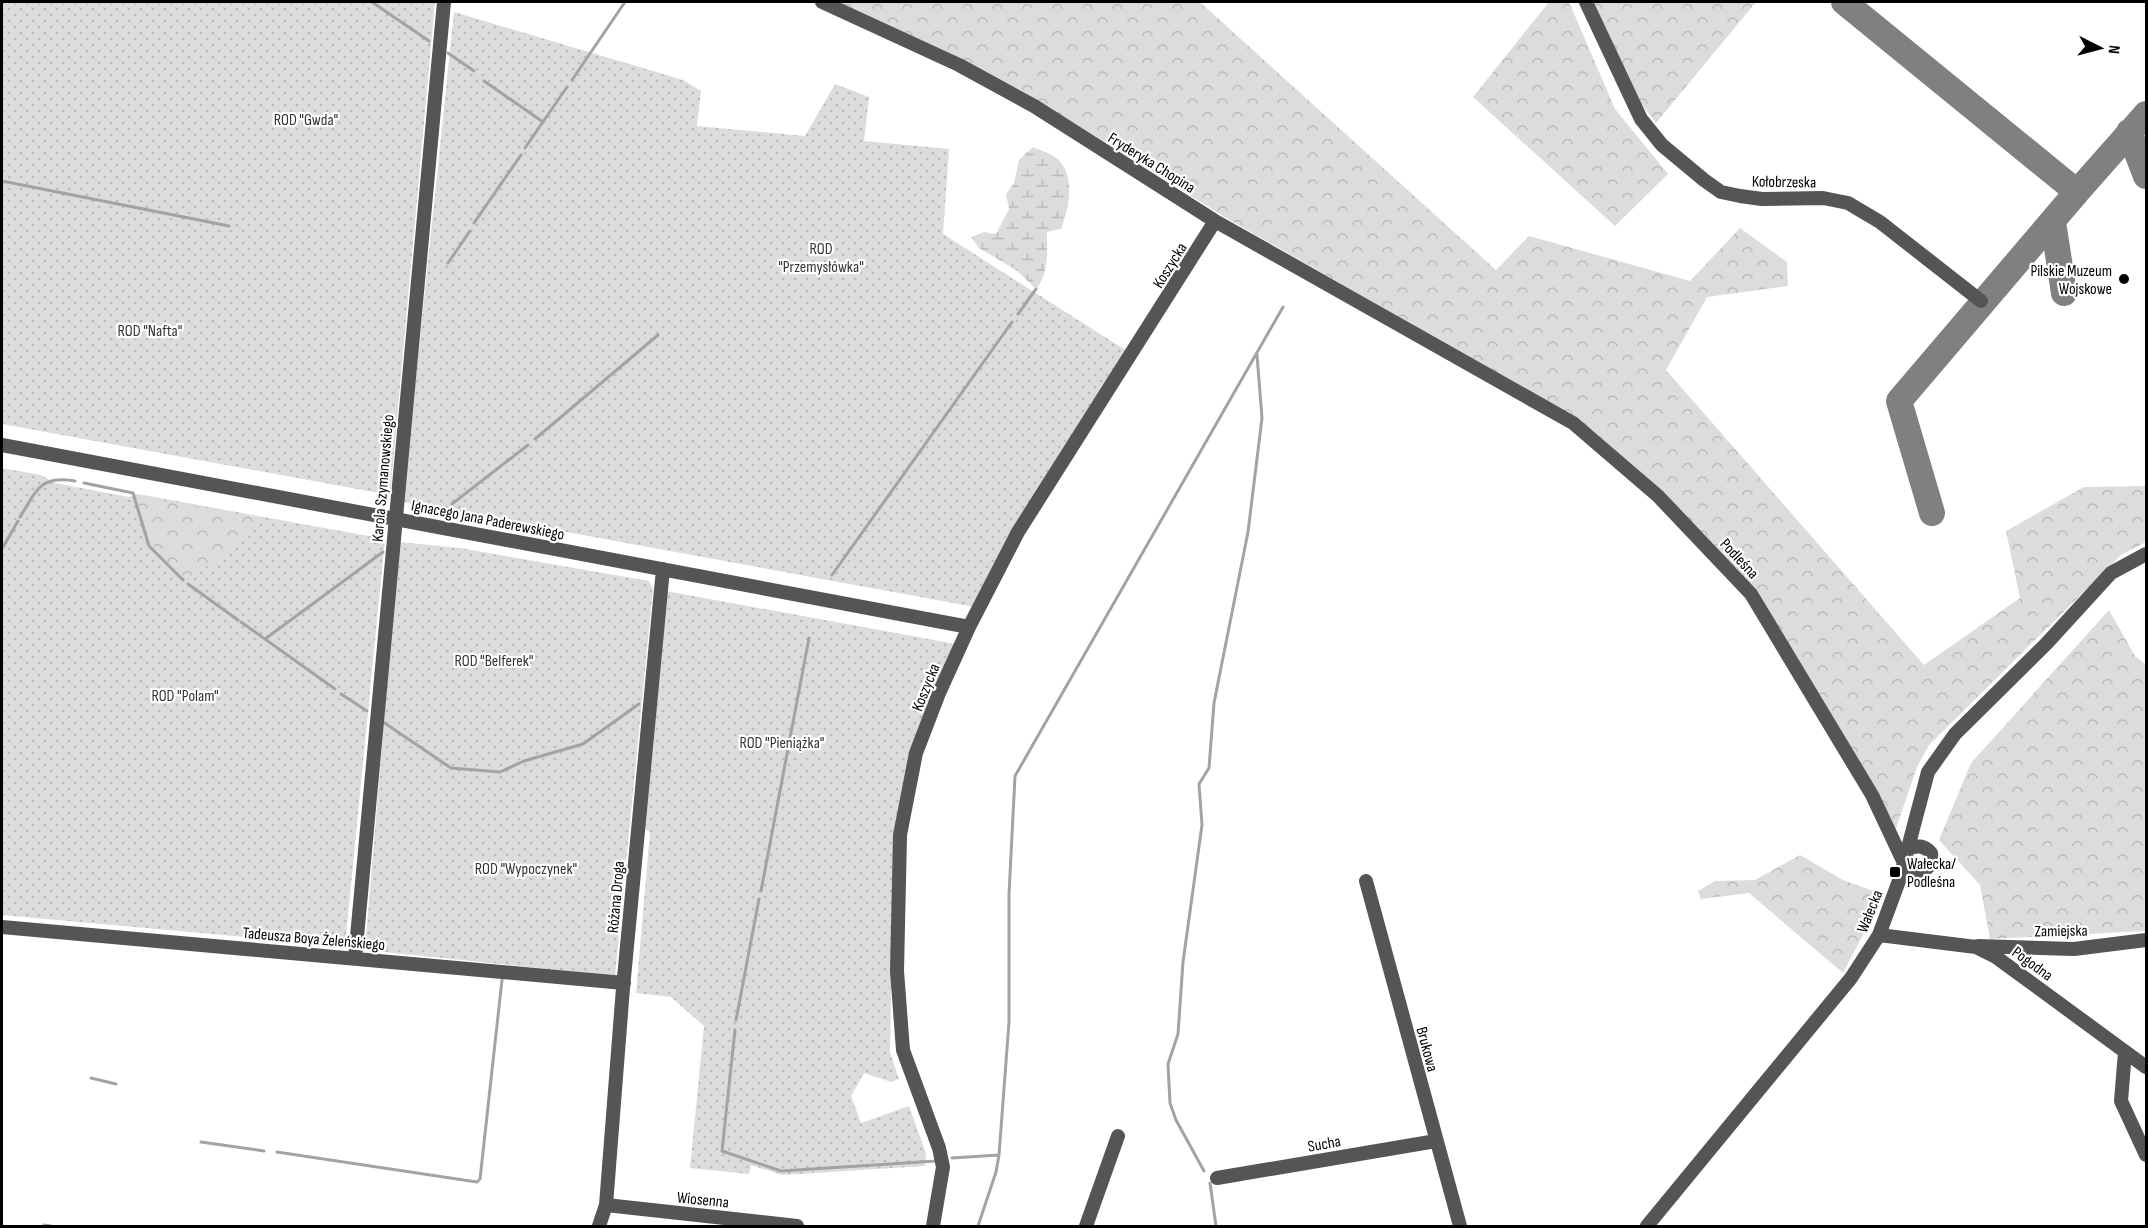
<svg xmlns="http://www.w3.org/2000/svg" width="2148" height="1228" viewBox="0 0 2148 1228" font-family="'Sofia Sans Condensed',sans-serif">
<style>
.green{fill:url(#green-dots)}
.forest{fill:url(#forest-crowns)}
.wetland{fill:url(#wetland-marsh)}
.lines{fill:none;stroke-linecap:round;stroke-linejoin:round}
.stream{stroke:#a3a3a3;stroke-width:3}
.taxiway{stroke:#808080;stroke-width:26}
.minor{stroke:#555;stroke-width:14}
.poi-dot{fill:#000;stroke:#fff;stroke-width:2}
.labels{text-anchor:middle;stroke-width:4.5;stroke-linejoin:round;paint-order:stroke}
.park-label{font-size:16px;fill:#333;stroke:#fff}
.street-label{font-size:16px;fill:#000;stroke:#fff}
.poi-label{font-size:16px;fill:#000;stroke:#fff;text-anchor:end}
</style>
<defs>
<pattern id="green-dots" width="8" height="8" patternUnits="userSpaceOnUse" patternTransform="scale(1.5)"><rect width="8" height="8" fill="#dcdcdc"/><path d="M2 2h.1M6 6h.1" fill="none" stroke="#bbb" stroke-width="1.8" stroke-linecap="round"/></pattern>
<pattern id="forest-crowns" width="20" height="18" patternUnits="userSpaceOnUse" patternTransform="scale(1.5)"><rect width="20" height="18" fill="#dcdcdc"/><path d="M2 6a3 3 0 1 1 6 0M12 15a3 3 0 1 1 6 0" fill="none" stroke="#bbb"/></pattern>
<pattern id="wetland-marsh" width="20" height="14" patternUnits="userSpaceOnUse" patternTransform="scale(1.5)"><rect width="20" height="14" fill="#dcdcdc"/><path d="M1 5h8M5 5V1M11 12h8M15 12V8" fill="none" stroke="#bbb"/></pattern>
</defs>
<rect width="100%" height="100%" fill="#fff"/>
<path class="green" d="M2 2H435L390 495 2 424Z
M454 12 683 80 701 91 697 126 805 136 835 84 869 97 864 141 949 149 943 234 1127 351 975 607 403 502Z
M2 468 41 475 55 483 129 497 138 494 385 539 345 946 2 915Z
M399 542 460 548 649 581 653 588 615 976 365 950Z
M666 591 956 644 928 702 913 748 897 823 893 854 890 1052 899 1079 891 1082 864 1073 851 1096 861 1123 909 1106 926 1153 925 1166 782 1175 751 1165 749 1174 690 1168 704 1026 671 997 636 993 650 832 644 828Z"/>
<path class="forest" d="M835 2H1200L1496 270 1529 236 1690 281 1740 228 1787 262 1788 286 1707 297 1666 370 1924 665 2020 598 2006 531 2084 487 2146 486V542L2121 555 1929 745 1917 767 1894 834 1798 658 1744 581 1579 420 1228 219 1048 107Z
M1549 2H1569L1615 109 1668 174 1615 226 1473 97Z
M1594 2H1756L1656 123 1639 101Z
M137 496 261 519C255 539 207 567 188 578 155 560 144 532 137 496Z
M2109 610 2135 656 2146 665V931L1990 939 1980 885 1939 840 1971 763Z
M1800 855 1843 880 1884 895 1843 973 1749 893 1701 899 1698 891 1715 881 1755 880Z"/>
<path class="wetland" d="M1033 147C1040 150 1049 153 1055 157 1077 173 1069 208 1061 229L1047 232C1047 251 1049 274 1036 289L1016 270 979 248 971 237 984 232 996 234 1009 209 1006 194 1014 183 1019 160Z"/>
<g class="lines">
<path class="stream" d="M372 2 429 41
M448 53 474 71
M572 80 625 2
M484 81 543 122
M525 148 567 87
M2 181 229 226
M474 223 521 155
M448 263 470 231
M1018 314 1036 289
M535 439 658 335
M84 483 133 493 149 546 183 580
M452 504 528 445
M20 517C37 490 40 475 75 481
M2 549 18 521
M832 575 1012 322
M188 584 238 620
M241 622 335 689
M265 639 383 552
M341 694 367 711
M383 722 451 768 500 772 524 761 583 744 639 704
M761 891 809 638
M736 1020 759 899
M735 1030 722 1151 781 1171 936 1161
M91 1078 116 1084
M201 1142 264 1151
M277 1152 477 1182 480 1179 502 980
M952 1158 999 1155
M1204 1171 1176 1120 1170 1103 1168 1064 1178 1034 1183 962 1202 825 1199 784 1209 768 1214 703 1248 532 1262 418 1257 355
M1210 1183 1216 1226
M44 1225 51 1226
M978 1226 996 1172 999 1155 1009 1022V894L1015 776 1283 307"/>
<path class="taxiway" d="M1844 2 2077 192 2146 114
M2129 132 2146 176
M2053 222 2064 293
M1932 513 1899 401 2077 192"/>
<path class="minor" d="M822 2 959 65 1034 106 1215 221 1573 423 1658 496 1751 594 1872 795 1904 863
M1586 2 1641 119 1662 145 1704 180 1721 192 1740 196 1762 199 1823 198 1848 203 1880 222 1981 301
M2 445 969 627
M1900 878 1927 868 1932 863 1931 853C1924 845 1917 845 1907 849
M1366 881 1460 1226
M2 927 624 983
M1879 935 1976 947 1996 957 2146 1067
M1978 946 2074 949 2146 940
M355 958 444 2
M2125 1052 2121 1101 2146 1155
M1217 1178 1436 1141
M606 1205 797 1226
M599 1226 606 1205 623 988 663 569
M933 1226 943 1167 939 1148 903 1050 897 971 900 835 916 753 939 693 969 627 1018 532 1215 221
M1086 1226 1118 1136
M1647 1226 1851 978 1879 935 1900 878 1928 772 1955 734 2047 643 2111 573 2146 554"/>
</g>
<g class="poi-dot">
<circle cx="2124" cy="279" r="6"/>
<rect x="1889" y="866" width="12" height="12" rx="3"/>
</g>
<g class="labels">
<g class="park-label">
<text x="306" y="125">ROD "Gwda"</text>
<text x="821" y="254">ROD<tspan x="821" dy="18">"Przemysłówka"</tspan></text>
<text x="150" y="336">ROD "Nafta"</text>
<text x="494" y="666">ROD "Belferek"</text>
<text x="185" y="701">ROD "Polam"</text>
<text x="782" y="748">ROD "Pieniążka"</text>
<text x="526" y="874">ROD "Wypoczynek"</text>
</g>
<g class="street-label">
<text transform="translate(1152 162) rotate(32)" y="6">Fryderyka Chopina</text>
<text transform="translate(1784 181) rotate(1)" y="6">Kołobrzeska</text>
<text transform="translate(1169 265) rotate(-58)" y="6">Koszycka</text>
<text transform="translate(382 478) rotate(-85)" y="6">Karola Szymanowskiego</text>
<text transform="translate(488 519) rotate(11)" y="6">Ignacego Jana Paderewskiego</text>
<text transform="translate(1740 558) rotate(47)" y="6">Podleśna</text>
<text transform="translate(925 687) rotate(-68)" y="6">Koszycka</text>
<text transform="translate(615 897) rotate(-85)" y="6">Różana Droga</text>
<text transform="translate(1869 911) rotate(-68)" y="6">Wałecka</text>
<text transform="translate(2061 930) rotate(-1)" y="6">Zamiejska</text>
<text transform="translate(314 938) rotate(5)" y="6">Tadeusza Boya Żeleńskiego</text>
<text transform="translate(2033 963) rotate(36)" y="6">Pogodna</text>
<text transform="translate(1428 1049) rotate(75)" y="6">Brukowa</text>
<text transform="translate(1324 1143) rotate(-10)" y="6">Sucha</text>
<text transform="translate(703 1199) rotate(6)" y="6">Wiosenna</text>
</g>
<g class="poi-label">
<text x="2112" y="276">Pilskie Muzeum<tspan x="2112" dy="18">Wojskowe</tspan></text>
<text x="1907" y="869" text-anchor="start">Wałecka/<tspan x="1907" dy="18">Podleśna</tspan></text>
</g>
</g>
<rect width="2148" height="1228" fill="none" stroke="#000000" stroke-width="6"/>
<g transform="translate(2100 48) rotate(96)" stroke="#ffffff" stroke-width="4.5" paint-order="stroke">
<path d="M0-4.5L10 22L0 15L-10 22Z" fill="#000000"/>
<text y="-9" font-size="16" font-weight="bold" text-anchor="middle" fill="#000000">N</text>
</g>
</svg>
